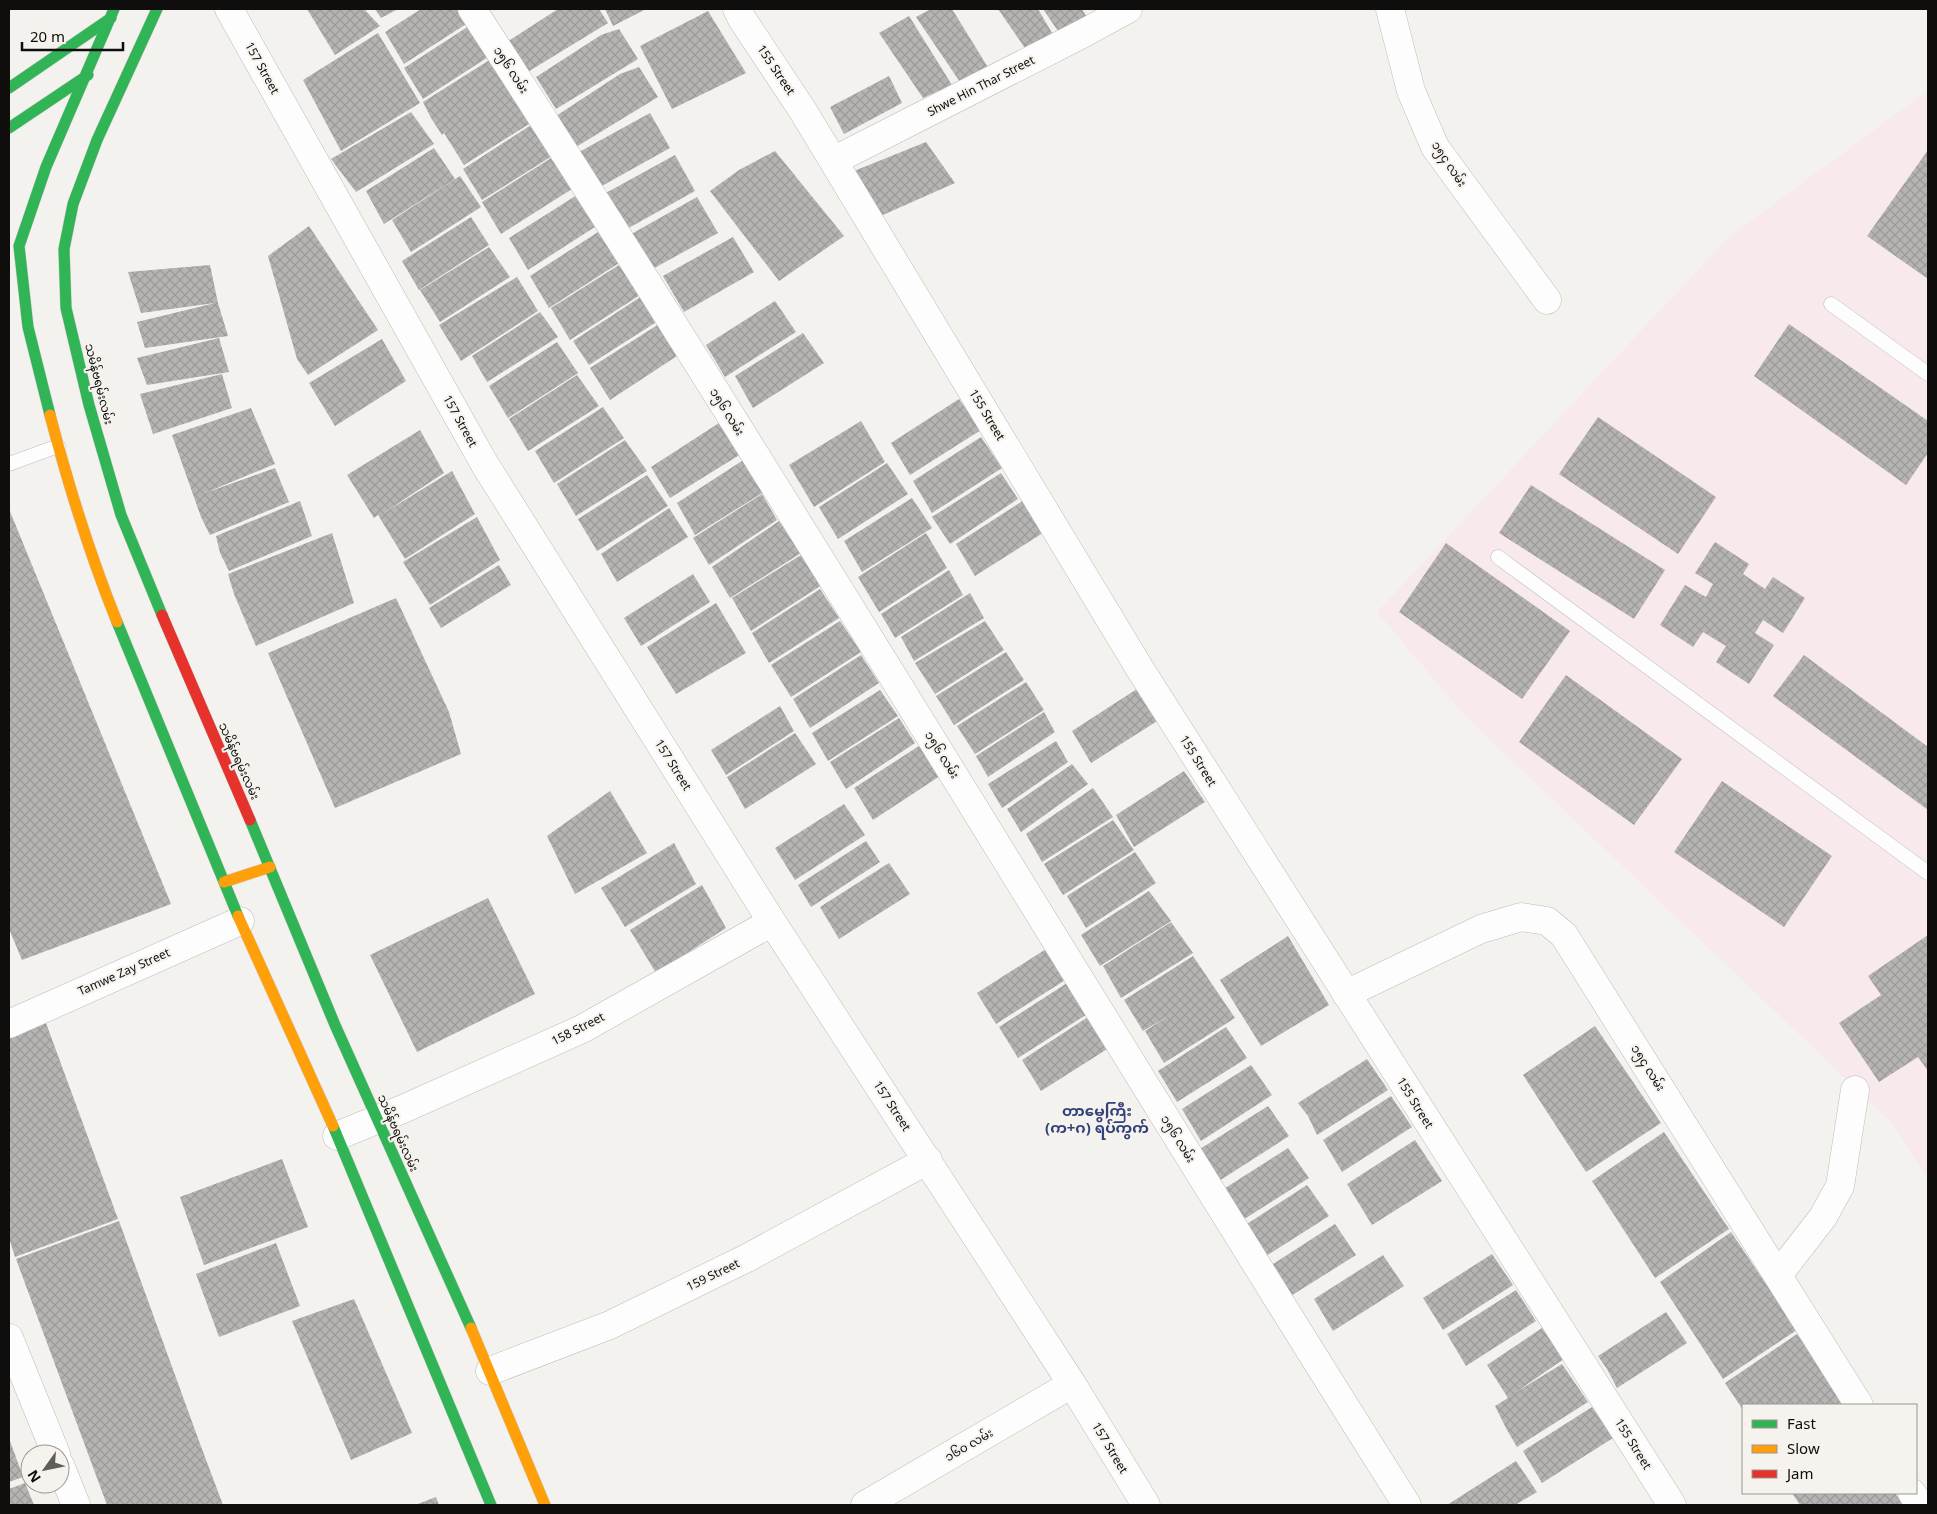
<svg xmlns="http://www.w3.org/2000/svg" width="1937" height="1514" viewBox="0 0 1937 1514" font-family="'Noto Sans','Noto Sans Myanmar',sans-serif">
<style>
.medical{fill:#f8e9ec}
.building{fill:url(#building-cross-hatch)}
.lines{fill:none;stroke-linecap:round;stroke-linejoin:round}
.lane-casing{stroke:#bdbcba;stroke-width:15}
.street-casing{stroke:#bdbcba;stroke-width:29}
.fast-casing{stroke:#d0cfce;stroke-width:12}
.slow-casing{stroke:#d0cfce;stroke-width:12}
.jam-casing{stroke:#d0cfce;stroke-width:12}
.lane{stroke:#fdfdfd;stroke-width:14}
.street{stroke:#fdfdfd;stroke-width:28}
.fast{stroke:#30b455;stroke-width:11}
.slow{stroke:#ff9f0a;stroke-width:11}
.jam{stroke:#e5322d;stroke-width:11}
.labels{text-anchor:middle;stroke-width:4;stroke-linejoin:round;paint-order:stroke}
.street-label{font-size:12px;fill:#0f0e0c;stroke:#f6f2ed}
.quarter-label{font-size:15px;font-weight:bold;fill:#31427c;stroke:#f6f2ed}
</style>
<defs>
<pattern id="building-cross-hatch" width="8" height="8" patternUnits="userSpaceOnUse" patternTransform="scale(1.25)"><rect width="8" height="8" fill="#b6b4b2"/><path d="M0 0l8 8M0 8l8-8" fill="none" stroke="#9b9a98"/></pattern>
</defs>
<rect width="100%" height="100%" fill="#f4f2ef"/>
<path class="medical" d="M1928 90V1180L1891 1122 1465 716 1377 612 1728 238Z"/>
<path class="building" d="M307 9H364L380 26 335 55Z
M375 9H398L381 18Z
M421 9H467L474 19 404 64 385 32Z
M558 9H599L608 23 526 73 507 42Z
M605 9H646L613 26Z
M931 9H952L989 69 960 82 916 17Z
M998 9H1038L1055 38 1027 51Z
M1043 9H1082L1089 21 1060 34Z
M708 11 746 73 672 109 640 46Z
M909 16 952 85 923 98 879 33Z
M472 24 493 54 423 99 404 68Z
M619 29 638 59 556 109 536 77 601 35Z
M378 33 420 103 341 151 303 80Z
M491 59 534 121 464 165 444 133 442 135 431 118 423 102Z
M639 67 658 97 576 147 556 116 620 74Z
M889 76 902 103 844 134 830 107Z
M411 112 434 144 356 192 331 159Z
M650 113 670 148 600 187 579 152Z
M531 125 552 156 482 200 463 169Z
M926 142 955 183 876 218 854 171Z
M434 148 455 179 384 224 366 191Z
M1928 150V279L1867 236Z
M775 151 844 236 779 281 710 191 739 170Z
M675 155 695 191 625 230 604 194Z
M551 158 572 189 501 234 482 202Z
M460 176 481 207 411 252 392 220Z
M577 195 598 225 528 270 509 238Z
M697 197 718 233 647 272 626 237Z
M471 217 489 245 419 290 402 261Z
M309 226 378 330 308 375 297 359 268 256Z
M598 232 619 263 549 308 530 276Z
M733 237 754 272 684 312 663 276Z
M489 247 510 277 440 322 420 290Z
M210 265 218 303 228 336 145 348 137 322 215 303 141 313 128 272Z
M619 265 640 295 570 340 551 308Z
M517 277 538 311 461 361 439 325Z
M642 296 658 321 589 365 573 341Z
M775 301 796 332 725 377 706 345Z
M540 312 558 337 487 382 472 356Z
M659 324 680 354 610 400 590 368Z
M1789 324 1928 421V453L1906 485 1754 376Z
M803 333 824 363 753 408 735 376Z
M219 338 229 372 147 385 137 358Z
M382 339 406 381 335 426 309 383Z
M557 342 578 373 508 418 489 386Z
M222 374 232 408 153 434 140 394Z
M577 375 599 406 528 451 509 419Z
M959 399 981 430 910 475 891 443Z
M603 407 624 438 554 483 535 451Z
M251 408 275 464 205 493 275 468 289 502 210 535 201 517 172 435Z
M1598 417 1716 497 1678 554 1559 474Z
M861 421 885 462 814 507 789 465Z
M719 423 741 454 670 498 651 467Z
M420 430 444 473 382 514 452 471 475 514 405 559 378 515 374 518 347 475Z
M981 437 1002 468 932 513 913 481Z
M625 440 647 471 576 516 557 484Z
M745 459 767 490 695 535 677 503Z
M887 463 908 494 838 539 819 507Z
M1001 473 1018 499 950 544 932 517Z
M647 475 668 506 597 551 578 519Z
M1531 485 1665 570 1634 619 1499 533Z
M762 494 777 520 709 565 693 538Z
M912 498 932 528 862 572 844 541Z
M1024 500 1046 531 975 576 956 544Z
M300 501 312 536 229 571 220 553 216 536Z
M669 508 688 537 617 582 601 554Z
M9 509 171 904 22 960 9 929Z
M477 517 500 560 430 605 403 562Z
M779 521 801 553 730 598 712 567Z
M332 533 354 603 256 646 234 594 228 574Z
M926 533 947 568 879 612 858 577Z
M1715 542 1749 564 1743 574 1765 589 1773 577 1805 598 1783 633 1763 620 1755 633 1774 645 1749 684 1716 662 1726 646 1703 632 1693 647 1660 625 1685 585 1706 597 1713 584 1695 573Z
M1446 543 1570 631 1522 699 1399 612Z
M801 555 822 585 751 631 732 598Z
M499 565 511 585 441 628 429 608Z
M949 570 963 595 895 638 881 614Z
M693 574 710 602 641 646 624 618Z
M820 589 839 618 769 663 752 633Z
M970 593 984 618 914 661 901 637Z
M396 598 449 712 461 754 335 808 268 653Z
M716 603 746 653 676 694 647 647Z
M840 621 861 652 791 697 771 665Z
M985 621 1004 650 935 694 915 663Z
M1006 652 1024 680 954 725 936 696Z
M861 655 879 683 810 728 793 699Z
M1804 655 1928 747V810L1773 696Z
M1566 675 1682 759 1634 825 1519 742Z
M1026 682 1044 710 975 754 957 726Z
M1140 687 1162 718 1091 763 1072 731Z
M880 690 898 716 828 761 812 733Z
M780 706 794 731 726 775 711 750Z
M1044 712 1055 732 988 777 976 756Z
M899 718 915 743 846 789 830 762Z
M795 733 816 764 745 809 727 777Z
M1056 741 1068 762 1002 808 988 784Z
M922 744 943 774 873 820 854 788Z
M1072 764 1088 784 1021 832 1007 809Z
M1184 771 1205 802 1134 847 1116 815Z
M1722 781 1832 856 1784 927 1674 852Z
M1093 788 1113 817 1042 862 1026 834Z
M610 791 647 853 575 894 547 836Z
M844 804 865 835 795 880 775 848Z
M1113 820 1134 850 1063 895 1044 864Z
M866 841 880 862 811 907 798 885Z
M674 843 696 884 625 927 601 888Z
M1135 852 1156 883 1086 928 1067 896Z
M889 863 910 894 839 939 820 907Z
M702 885 726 928 656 973 630 930Z
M1149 891 1171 921 1100 966 1081 935Z
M488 898 535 994 417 1052 370 955Z
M1171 922 1193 953 1121 998 1103 966Z
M1928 935V1071L1918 1057 1879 1082 1839 1023 1881 995 1868 976Z
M1288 936 1329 1005 1261 1046 1220 980Z
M1046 949 1067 979 996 1024 977 993Z
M1193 956 1235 1018 1164 1063 1145 1031 1170 1015 1143 1031 1124 1000Z
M1067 983 1089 1013 1018 1058 999 1027Z
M1091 1015 1112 1046 1041 1091 1022 1060Z
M46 1023 118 1219 15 1257 9 1238V1036Z
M1595 1026 1661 1123 1586 1172 1523 1075Z
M1226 1027 1247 1058 1177 1102 1158 1071Z
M1367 1059 1388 1090 1317 1135 1308 1116 1298 1103Z
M1251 1065 1272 1095 1201 1141 1182 1109Z
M1391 1096 1412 1127 1342 1172 1323 1140Z
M1268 1106 1289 1136 1219 1181 1200 1149Z
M1664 1132 1729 1229 1655 1278 1592 1181Z
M1415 1140 1442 1181 1372 1225 1347 1184Z
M1288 1148 1309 1178 1238 1223 1219 1192Z
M282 1159 308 1227 204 1265 180 1197Z
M1307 1185 1329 1216 1258 1261 1239 1229Z
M119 1221 199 1441 223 1505H107L97 1478 16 1259Z
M1335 1224 1356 1255 1286 1299 1267 1268Z
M1731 1232 1797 1330 1723 1379 1660 1282Z
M276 1243 300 1306 219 1337 196 1274Z
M1492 1254 1513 1285 1443 1330 1423 1298Z
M1383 1255 1404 1286 1333 1331 1314 1299Z
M1516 1290 1536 1321 1466 1366 1447 1334Z
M354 1299 412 1433 351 1460 292 1321Z
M1666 1312 1687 1343 1617 1388 1607 1369 1598 1356Z
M1542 1328 1564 1359 1516 1392 1562 1364 1588 1402 1517 1447 1507 1430 1495 1406 1508 1398 1487 1365Z
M1797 1334 1845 1405H1743V1410L1725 1383Z
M1592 1407 1613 1438 1542 1483 1523 1451Z
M9 1438 23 1477 9 1482Z
M1516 1461 1537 1492 1515 1505H1447Z
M25 1483 34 1505H9V1489Z
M1792 1493H1895L1903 1505H1800Z
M436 1497 439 1505H415Z"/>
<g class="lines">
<defs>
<path id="lane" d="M1831 304 1928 374
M9 464 58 446
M1498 557 1928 873"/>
<path id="street" d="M229 9 484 463 772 922 1072 1384 1146 1505
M472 9C792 502 1093 1008 1407 1505
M737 9 742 19 803 111 1140 669 1672 1505
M1390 9 1411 91 1435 147 1547 300
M833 161 1082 34 1128 9
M1346 994 1481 929 1521 917 1547 921 1564 935 1859 1405
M9 1024 240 921
M337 1136 403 1109 582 1029 772 922
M1778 1275 1823 1217 1840 1186 1855 1090
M9 1338 56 1454
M490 1371 610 1325 747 1258 928 1160
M60 1465 76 1505
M1912 1493 1920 1505
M865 1505 1072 1384"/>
<path id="fast" d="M157 9 97 140 73 204 64 249 66 308 89 405 121 515 162 615
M9 88 111 18
M9 128 88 75
M50 415 28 327 19 246 46 167 114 9
M117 622 238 916
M250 820 335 1025 471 1328
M333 1126 491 1505"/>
<path id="slow" d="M50 415C68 484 90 555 117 622
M224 882 270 867
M238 916 333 1126
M471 1328 545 1505"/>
<path id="jam" d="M162 615 250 820"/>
</defs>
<use href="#lane" class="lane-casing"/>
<use href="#street" class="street-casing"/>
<use href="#fast" class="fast-casing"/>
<use href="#slow" class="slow-casing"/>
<use href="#jam" class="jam-casing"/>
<use href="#lane" class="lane"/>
<use href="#street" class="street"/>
<use href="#fast" class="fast"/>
<use href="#slow" class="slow"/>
<use href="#jam" class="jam"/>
</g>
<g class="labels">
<g class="street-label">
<text transform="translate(262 68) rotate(61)" y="4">157 Street</text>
<text transform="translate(511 70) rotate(57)" y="4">၁၅၆ လမ်း</text>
<text transform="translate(776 70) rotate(56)" y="4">155 Street</text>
<text transform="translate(981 86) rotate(-27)" y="4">Shwe Hin Thar Street</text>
<text transform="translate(1449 164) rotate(56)" y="4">၁၅၄ လမ်း</text>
<text transform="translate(99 384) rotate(76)" y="4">သမိန်ဗရမ်းလမ်း</text>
<text transform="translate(727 412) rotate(58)" y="4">၁၅၆ လမ်း</text>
<text transform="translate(987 415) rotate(59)" y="4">155 Street</text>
<text transform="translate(460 421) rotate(61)" y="4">157 Street</text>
<text transform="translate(942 755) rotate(58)" y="4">၁၅၆ လမ်း</text>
<text transform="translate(239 761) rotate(66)" y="4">သမိန်ဗရမ်းလမ်း</text>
<text transform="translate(1198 761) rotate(58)" y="4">155 Street</text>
<text transform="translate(673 765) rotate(58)" y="4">157 Street</text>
<text transform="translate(124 972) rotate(-24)" y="4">Tamwe Zay Street</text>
<text transform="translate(578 1029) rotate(-27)" y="4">158 Street</text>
<text transform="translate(1648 1068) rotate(58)" y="4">၁၅၄ လမ်း</text>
<text transform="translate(1415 1103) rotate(58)" y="4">155 Street</text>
<text transform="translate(892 1106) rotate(57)" y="4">157 Street</text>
<text transform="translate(398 1133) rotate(66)" y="4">သမိန်ဗရမ်းလမ်း</text>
<text transform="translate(1178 1139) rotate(58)" y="4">၁၅၆ လမ်း</text>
<text transform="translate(713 1275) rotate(-26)" y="4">159 Street</text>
<text transform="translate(1633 1444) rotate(58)" y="4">155 Street</text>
<text transform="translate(969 1445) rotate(-30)" y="4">၁၆၀ လမ်း</text>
<text transform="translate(1110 1448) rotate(59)" y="4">157 Street</text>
</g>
<g class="quarter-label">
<text x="1097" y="1116">တာမွေကြီး<tspan x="1097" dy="17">(က+ဂ) ရပ်ကွက်</tspan></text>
</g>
</g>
<rect width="1937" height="1514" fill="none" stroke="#0f0e0c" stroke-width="20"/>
<rect x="1742" y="1404" width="175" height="90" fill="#f6f2ed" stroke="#9a9793"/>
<rect x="1752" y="1420" width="25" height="8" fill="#30b455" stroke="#9a9793"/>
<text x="1787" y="1429" font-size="15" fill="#0f0e0c">Fast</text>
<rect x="1752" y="1445" width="25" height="8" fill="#ff9f0a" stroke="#9a9793"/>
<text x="1787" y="1454" font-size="15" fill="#0f0e0c">Slow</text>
<rect x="1752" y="1470" width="25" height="8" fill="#e5322d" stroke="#9a9793"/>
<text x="1787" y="1479" font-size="15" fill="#0f0e0c">Jam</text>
<g transform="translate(45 1469) rotate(237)"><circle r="24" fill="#f6f2ed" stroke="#9a9793"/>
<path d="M0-4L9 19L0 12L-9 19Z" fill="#5f5e5b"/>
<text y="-8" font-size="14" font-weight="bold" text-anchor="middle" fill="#0f0e0c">N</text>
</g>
<path d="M22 42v8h101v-8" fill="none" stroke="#0f0e0c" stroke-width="2.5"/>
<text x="30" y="42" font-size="15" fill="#0f0e0c" stroke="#f6f2ed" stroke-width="4" paint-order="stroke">20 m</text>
</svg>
